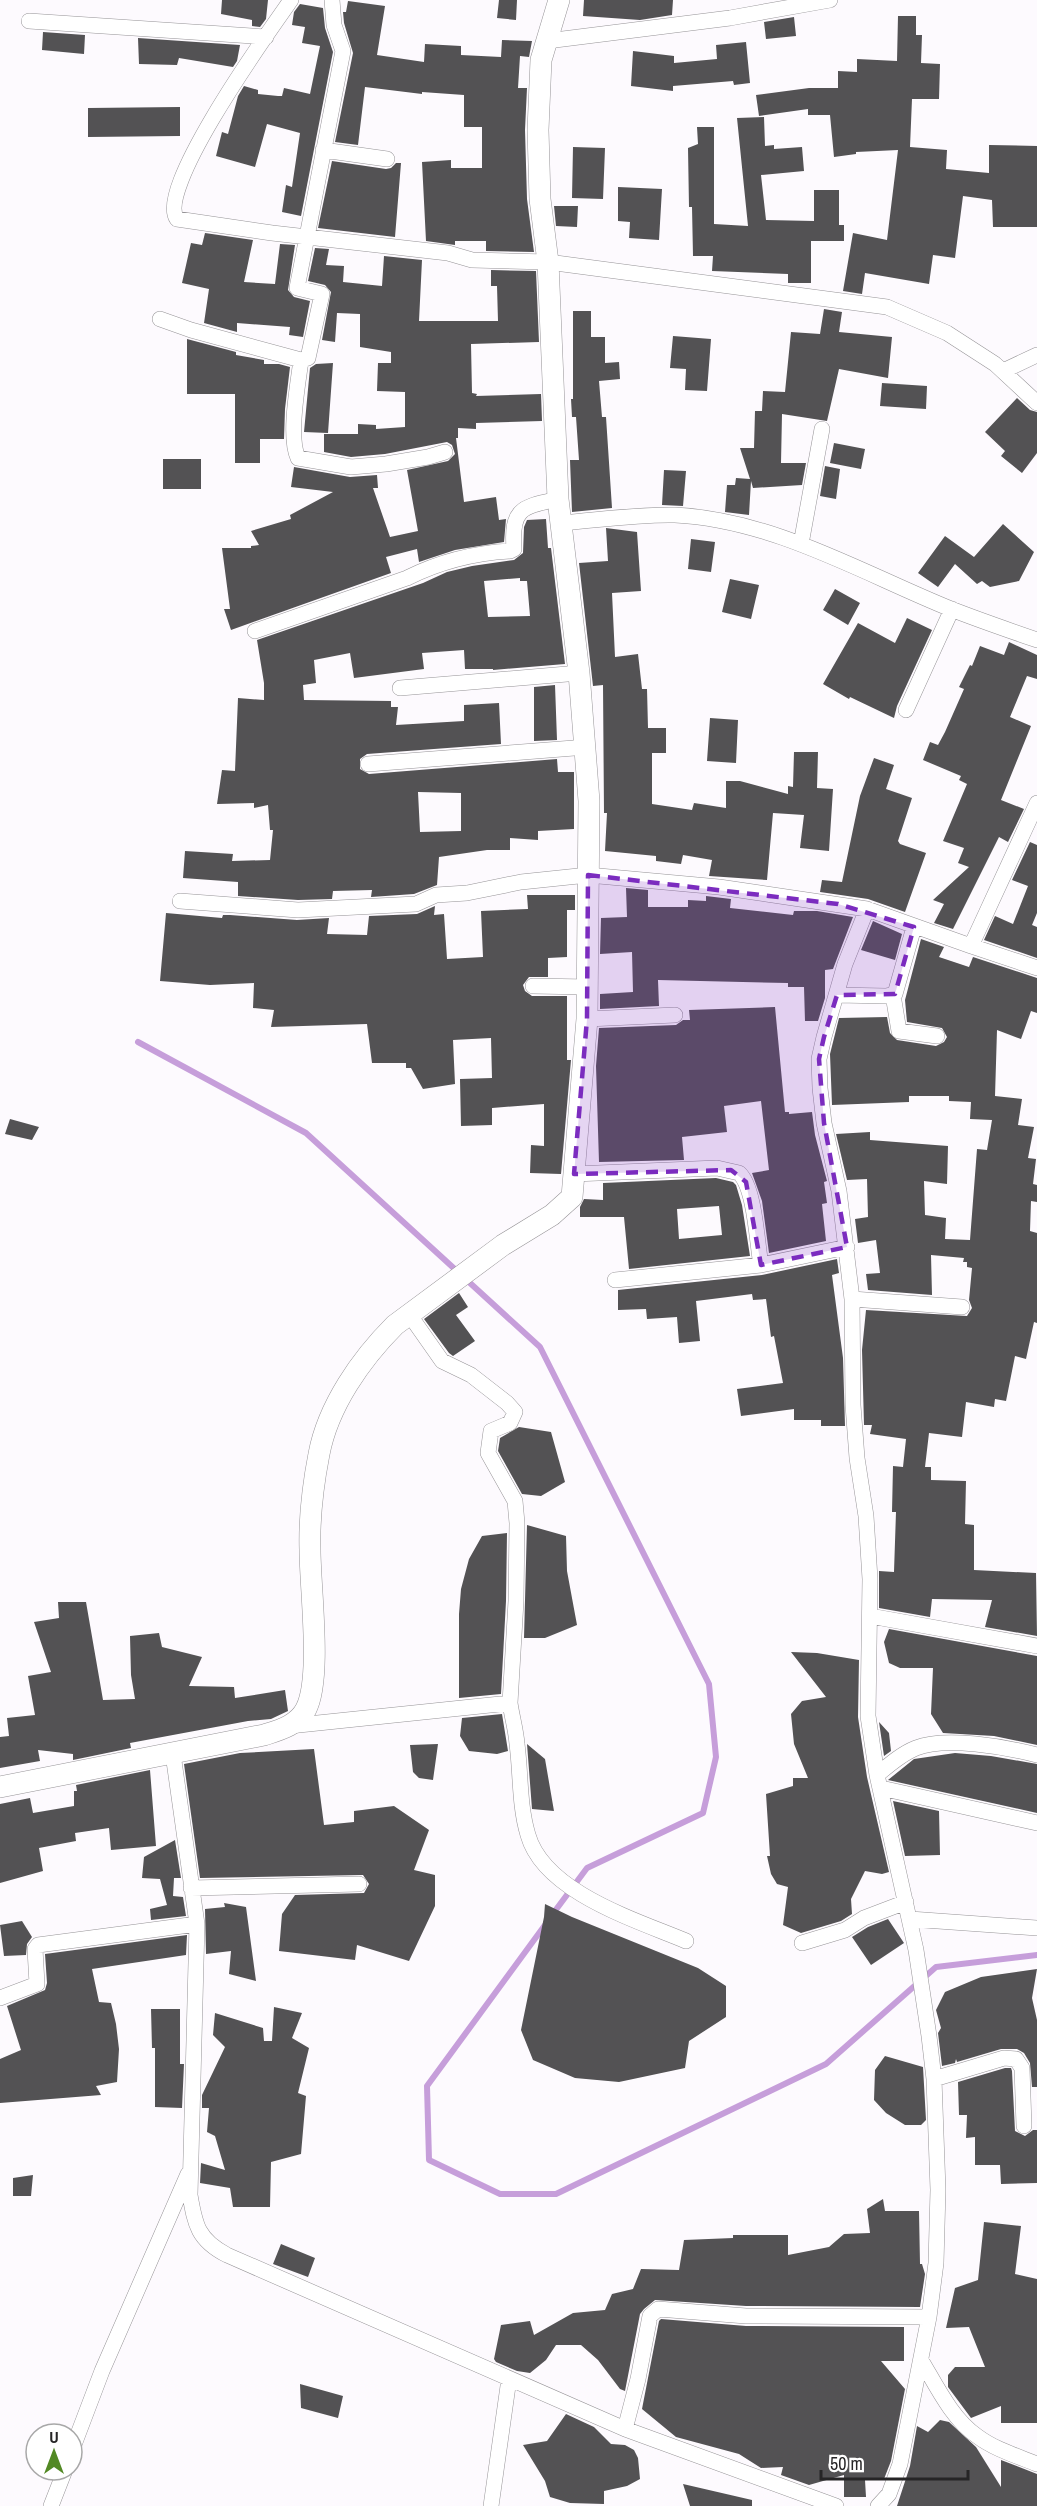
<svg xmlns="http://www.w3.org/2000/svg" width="1037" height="2506" viewBox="0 0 1037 2506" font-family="'Archivo Narrow',sans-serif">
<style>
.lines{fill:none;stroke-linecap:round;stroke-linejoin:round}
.stream{stroke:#c69eda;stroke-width:6}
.building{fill:#535254;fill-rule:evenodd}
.street-casing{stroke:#969497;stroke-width:16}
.secondary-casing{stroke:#969497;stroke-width:22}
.street{stroke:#fff;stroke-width:15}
.secondary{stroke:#fff;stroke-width:21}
.marked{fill:#7b2cbf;fill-opacity:0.2;stroke:#7b2cbf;stroke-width:4.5;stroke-dasharray:12 8;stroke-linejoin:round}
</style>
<rect width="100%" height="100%" fill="#fdfafe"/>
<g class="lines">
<path class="stream" d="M138 1042 306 1133 540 1347 709 1684 716 1757 703 1813 587 1868 552 1915
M545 1925 427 2086 429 2160 500 2194H556L826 2064 936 1967 1037 1955"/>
</g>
<path class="building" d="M222 0H268L266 19 260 27 252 26V20L221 14Z
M499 0H517L516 20 497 18Z
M584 0H673L672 15 640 20 583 16Z
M348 1 385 6 377 55 424 62 425 44 461 46V55L501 57 502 40 532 41 529 57 520 56 518 88H527L525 130 527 199 534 252 486 251V241H455V245L426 241 422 162 451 160V168H482V127H464V95L422 92V94L365 87 358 145 335 142 353 53 344 23 343 12H346Z
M300 4 323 8 325 28 333 52 301 216 282 212 286 185 292 187 300 133 267 124 255 167 216 156 222 132 228 134 238 96 244 86 258 90V94L278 96H282L284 88 310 94 320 46 302 43 305 27 292 25 294 12Z
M898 16H916V35H922L921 63 940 64 939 99H912L910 147 947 150 946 169 989 173V145L1037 146V227H993L992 200 963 196 955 258 933 255 929 284 865 273 862 294 843 291 853 233 887 240 898 150 856 152V154L834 157 830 115H808V109L759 116 756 95 809 88H838V71L857 72V59L897 61Z
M794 17 796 36 766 39 764 22Z
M43 32 85 35 84 54 42 50Z
M138 38 240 45 237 61 233 67 179 58 177 65 139 64Z
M746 42 750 83 734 85 733 81 673 86V91L631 86 633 51 674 56V63L717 59 716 45Z
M180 107V136L88 137V108Z
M764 117 765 146 774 145V149L802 147 804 171 761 175 766 220 814 221V190H839V225H844V241H811V283H788V274L712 271 713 256H693L692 207H689L688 148 698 144 697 127H714V224L748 226 737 118Z
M573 147 605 148 603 199 572 198Z
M332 161 386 169 391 168 396 163H401L395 237 318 228Z
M618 187 662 189 659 240 629 238 630 222 618 221Z
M554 206H578L577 227 556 226Z
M205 233 253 240 244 282 275 284 280 244 295 245 288 290 294 297 310 301 303 337 289 335 290 327 237 323V332L204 323 209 289 182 283 191 243 202 245Z
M315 248 329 249 326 265 344 266 343 282 382 286 384 256 422 260 419 321H498L497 286H491V270L536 271 539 342 471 344 472 393 477 394 476 396 541 394 542 421 476 423V429L458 428V438H456L464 502 496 497 499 520 506 519 504 542 455 550 419 562 417 549 386 557 391 573 231 630 224 609H230L222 548H251V546L259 545 251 531 291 519 290 515 333 492 291 487 294 467 350 477 377 475 378 488H373L390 537 418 531 407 470 448 461 455 454 452 445 447 442 385 454 351 457 324 452V434H358V424L376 425V429L405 427V392L377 391 378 363H391V352L360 347V314L337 313 335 342 322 340 331 292 325 285 308 281Z
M824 309 842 312 839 332 892 337 888 378 839 369 827 421 782 414 781 463H806L802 485 753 488 751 481 749 515 725 512 727 485H735L736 478 750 479 740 448H754L755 411H762L763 391 785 392 791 332 820 334Z
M573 311H591V337H605V363L619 362 620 379 599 381 602 417H606L612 508 572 512 570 460H579L576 417H572L571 399H573Z
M673 336 711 339 707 391 685 390 686 369 670 368Z
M187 339 236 352V355L264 360V364H279L290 367 285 409 284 439H260V463H235V394H187Z
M333 363 328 433 304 432 310 368 316 364Z
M882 383 927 386 926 409 880 406Z
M1017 398 1030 410 1037 412V453L1022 473 1001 456 1005 451 985 432Z
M834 443 865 449 861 469 830 463Z
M163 459H201V489H163Z
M825 466 840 469 836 499 820 496Z
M664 470 686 471 683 506 662 505Z
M546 519 548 548H551L565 664 493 670V669H465L464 650 422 653 424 669 354 678 350 653 314 660 316 683 303 685 304 700 391 701V707H398L396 725 464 721V705L499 703 501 744 367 754 360 759V769L369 774 557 759 558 772H574V829L538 831V840L510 838V850H487L439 857 437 885 414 894 371 897 372 890 333 891 332 899 298 900 238 896V882L183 878 185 851 233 854 232 861 270 860 273 830H270L268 805 254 808V803L217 804 222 770 235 771 238 698 264 700V683L257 640 423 583 447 572 472 566 514 560 523 553 524 527 527 520ZM520 578V581H527L530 616 488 617 484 581ZM418 792 461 793V831L420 832Z
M1003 524 1034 552 1019 581 990 587 982 581 977 584 955 564 938 587 918 573 945 536 974 557Z
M606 528 637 532 641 591 612 593 615 657 638 654 642 689H647L648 728H666V753H652V804L692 810 694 803 726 808V781H740L788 794V786L793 787 794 752H818L817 788 833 789 829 851 800 848 804 815 773 813 767 880 709 876 712 860 683 855 681 864 656 861V856L605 851 607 813H604L603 685 593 686 579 563 608 561Z
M691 539 715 542 711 572 688 569Z
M730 579 759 585 751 619 722 612Z
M835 589 860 603 848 625 823 610Z
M907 618 932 630 897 706 894 718 850 697 849 699 823 684 858 623 895 643Z
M1009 642 1037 655V679L1027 676 1010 717 1031 726 1001 800 1024 809 1008 842 999 837 953 929 934 923 944 904 933 900 969 867 958 863 964 848 943 841 967 784 959 780 961 776 923 760 930 742 938 745 945 732 964 689 959 687 970 665 972 666 980 646 1004 655Z
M555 685 557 740 534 741V687Z
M710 718 738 720 736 763 707 761Z
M874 758 894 765 886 789 912 798 898 841 900 844 926 853 905 912 868 899 820 892 822 880 842 882 860 796Z
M1030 842 1037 845V913L1032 925 1037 927V958L984 940 995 916 1013 924 1028 886 1012 880Z
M626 888 648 890V907H688V900L706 901V896L731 899 730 908 793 915 794 911H817L853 917 833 969 825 970V998L818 1021H805L804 987H788V983L658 980 659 1006 600 1009V994L633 992 632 952 600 954 601 918 627 917Z
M527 895H575V910H567V957L548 958V977H529L523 985 525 991 532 996H567V1060H571L561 1174 530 1173 531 1145 544 1146V1104L492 1108V1125L461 1126 460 1079 492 1078 491 1038 453 1040 455 1084 423 1089 411 1068H406V1063H372L367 1024 271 1027 274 1010 253 1008 254 983 210 985 160 981 166 913 222 918 223 915H230L297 920 329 918 327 934 367 935 369 916 417 914 435 906 434 915 444 914 447 959 483 957 481 911 528 909Z
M873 921 902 934 895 960 861 950Z
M921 939 944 947 939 957 969 967 973 957 1037 978V1013L1031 1011 1021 1039 997 1030 995 1096 1022 1099 1018 1125 1034 1127 1028 1158 1036 1159 1033 1184 1037 1185V1202L1031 1201 1030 1231 1037 1233V1323L1034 1322 1026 1359 1015 1356 1006 1401 995 1399 994 1407 966 1402 962 1437 929 1433 925 1467H931V1480L966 1481 965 1524 974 1525V1570L1036 1573 1037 1636 985 1627 992 1600 932 1599 930 1617 879 1608V1571L894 1572 896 1512H892L893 1466 903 1467 906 1439 870 1434 872 1425H864L862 1350 866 1310 967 1316 972 1308 969 1300 972 1268 967 1267V1262H963L964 1258 931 1255 932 1295 868 1290 866 1274 880 1273 876 1240 858 1243 855 1219 868 1217 867 1179 847 1180 836 1134 870 1132V1140L948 1146 947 1184 924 1181 925 1215 946 1218 945 1239 970 1240 977 1149 987 1150 992 1120 970 1119 971 1102 949 1101V1096H909V1102L832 1105 830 1054 839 1018 887 1017 890 1033 897 1040 936 1046 944 1042 947 1037 942 1028 907 1022 905 1000Z
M775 1007 785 1112H789V1114L812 1112 815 1135 827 1181 824 1182 827 1203 822 1204 826 1241 769 1253 762 1201 752 1173 769 1170 761 1101 724 1106 727 1132 682 1137 684 1160 599 1162 596 1066 599 1028 676 1025 683 1020H690L689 1010Z
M10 1119 39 1127 32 1140 5 1134Z
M716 1178 733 1182 736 1185 742 1205 750 1256 629 1269 624 1217H580V1207L584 1199 603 1200V1183ZM719 1206 722 1235 679 1239 677 1209Z
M837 1259 839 1273 832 1275 843 1358 845 1426H821V1420H794V1409L741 1416 737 1389 783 1383 774 1336 771 1337 766 1299 753 1300 752 1294 696 1301 700 1341 679 1343 677 1317 647 1319 646 1309 618 1310V1290L762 1275Z
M459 1293 468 1307 456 1315 475 1341 453 1356 449 1353 424 1319Z
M519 1427 551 1432 565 1482 541 1496 522 1494 498 1451 500 1438Z
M527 1525 566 1536 567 1571 577 1625 545 1638H524Z
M507 1533 506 1601 501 1694 459 1698V1614L461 1589 469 1559 482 1536Z
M58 1602H86L103 1700 135 1699 131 1675 130 1636 159 1633 162 1647 202 1657 189 1686 234 1687 235 1698 285 1690 288 1711 271 1719 248 1721 130 1743 131 1748 73 1760V1754L38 1750 40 1761 0 1768V1737L9 1736 7 1718 35 1715 28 1676 51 1672 34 1622 59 1618Z
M889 1629 1037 1656V1745L994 1736 943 1733 931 1714 933 1668H900L889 1663 884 1642Z
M791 1652 817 1653 859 1660 858 1717 867 1777 889 1872 882 1874 865 1871 851 1899 852 1914 841 1921 801 1933 783 1925 788 1887 777 1884 771 1874 767 1856H770L766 1794 793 1786V1778H808L794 1744 791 1714 802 1701 826 1697Z
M502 1714 508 1751 497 1754 469 1751 460 1736 462 1718Z
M879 1722 889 1733 891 1751 884 1756Z
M438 1744 433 1780 419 1778 413 1772 410 1745Z
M527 1744 545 1759 554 1811 532 1809Z
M314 1749 324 1825 354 1822V1811L394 1806 429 1830 414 1870 435 1875V1906L409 1961 357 1945 355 1960 279 1951 282 1914 295 1895 364 1893 369 1884 363 1875 200 1878 184 1764 240 1753Z
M955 1753 991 1756 1037 1764V1813L888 1780 914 1759Z
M150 1770 156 1846 111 1850 109 1828 75 1833 76 1841 39 1848 43 1871 0 1883V1804L30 1798 33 1813 74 1806V1791H77L76 1785Z
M893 1801 939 1811 940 1855 905 1856Z
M175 1840 181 1878H174L173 1896 183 1897 186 1916 151 1920 150 1909 167 1905 160 1879 142 1878 144 1857Z
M224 1903 246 1907 256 1981 229 1974 231 1951 206 1954 205 1909 225 1907Z
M545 1904 572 1917 698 1968 726 1986V2017L689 2041 685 2068 619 2082 575 2078 533 2060 521 2030 544 1917Z
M888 1919 904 1943 871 1965 852 1937 868 1927Z
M22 1921 32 1937 27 1944 26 1955 4 1956 0 1925Z
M187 1935 186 1955 92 1969 99 2002 111 2003 116 2024 119 2049 117 2082 96 2086 101 2095 0 2103V2059L21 2050 7 2006 45 1990 47 1983 45 1954Z
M1037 1969 1032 1998 1037 2020V2087H1032L1030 2063 1024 2053 1017 2049H1001L957 2062 956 2059 955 2063 942 2066 938 2033 941 2028 936 2010 945 1992 981 1977Z
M274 2007 302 2013 292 2038 309 2048 298 2093 306 2096 301 2154 271 2162 270 2207H233L230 2188 200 2183 201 2163 225 2170 215 2136 207 2132 209 2108H202V2095L225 2047 213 2035 215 2013 263 2028 264 2041H272Z
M151 2009H180V2064H184L182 2108 155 2107V2048H152Z
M885 2056 923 2067 926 2120 921 2125H905L886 2113 874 2100 875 2070Z
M1005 2068H1011L1012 2071 1015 2131 1025 2136 1033 2130H1037V2183L1001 2184 1000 2165H975V2137L966 2138 967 2115H959L958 2082Z
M33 2175 31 2196H13V2178Z
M883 2199 885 2211H919L920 2264H922L925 2274 920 2307 746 2306 655 2300 644 2309 640 2314 625 2391 620 2389 598 2360 581 2345H556L546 2360 530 2373 517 2371 496 2362 494 2359 501 2325 530 2321 534 2335 573 2313 605 2310 612 2294 633 2289 641 2269 679 2270 684 2240 733 2238V2235H788V2255L829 2247 844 2234 870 2233 867 2209Z
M984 2222 1021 2226 1015 2274 1037 2279V2423H1001V2406L971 2418 948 2387V2375L955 2367H985L969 2327 946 2328 955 2288 978 2280Z
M281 2244 315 2258 308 2277 273 2264Z
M661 2319 746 2326 904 2327V2361H881L905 2389 891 2461 884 2479 865 2480 866 2497H844V2475L809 2485 781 2475 783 2467 761 2468 739 2454 676 2437 642 2409 659 2321Z
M300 2384 343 2396 338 2418 301 2408Z
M566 2414 594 2427 611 2444 625 2445 634 2450 638 2458 640 2479 627 2486 604 2491V2504L570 2503 550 2497 545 2481 523 2445 547 2441Z
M940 2420 949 2422 976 2447 1001 2487V2460L1037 2474V2506H897L910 2466 917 2426 928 2432Z
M683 2484 752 2500V2506H690Z"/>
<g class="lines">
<defs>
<path id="street" d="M291 0C270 30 155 189 177 219L272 233 448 253 472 260 548 262 887 307 947 333 995 364 1037 403
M332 0 334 25 343 51 297 288 322 294 308 358 301 360C298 384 288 437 298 458L351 467 386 464 428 457 445 452
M29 21 266 37
M547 41 730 18 830 0
M323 150 387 159
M160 319 191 330 301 360
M1003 371 1037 355
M561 523C599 520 638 514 675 515 774 520 862 573 951 609 979 620 1008 630 1037 640
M801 544 822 429
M255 631 407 578C439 562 474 553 510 551L514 549C511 508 522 507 558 499
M400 688 579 673
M906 710 952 609
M368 764 587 747
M180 901 298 910 416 904 436 895 467 893 521 882 588 875 719 887 867 909 845 964 824 1037 819 1059 820 1088 824 1123 839 1191 852 1299 853 1405 857 1458 866 1516 870 1579 868 1716 877 1775 916 1950 929 2036 934 2079 938 2190 936 2263 929 2317 900 2464 889 2494 878 2506
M867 909 971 946 1037 803
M971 946 1037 968
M533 986 588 987
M837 995 886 996 895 994 914 927
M893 995 899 1031 937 1036
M587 1019 675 1015
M574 1174 717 1168 739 1173C755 1187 757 1244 761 1265
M615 1280 761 1265 847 1247
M852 1299 962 1307
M870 1616 1037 1646
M510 1703C512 1717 516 1730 517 1744 521 1774 519 1805 528 1835 544 1892 636 1920 686 1941
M289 1726 510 1703 516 1601 517 1523 515 1501 488 1453 491 1431 510 1423 515 1412 507 1403 471 1375 442 1361 409 1314
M173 1754 197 1924 190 2195C195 2225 198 2240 227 2255L625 2429 836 2506
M877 1775C889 1765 901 1754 916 1748 945 1736 1006 1747 1037 1755
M881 1788 1037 1823
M191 1888 359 1884
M910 1919 1037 1928
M802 1943 845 1930 864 1918 906 1902
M0 1998 37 1984 35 1949 38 1945 197 1924
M934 2079 1004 2058 1016 2059 1022 2068 1024 2126
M921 2360C936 2385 952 2419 977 2436 994 2449 1017 2456 1037 2464
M625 2429 638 2379 650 2316 658 2309 746 2316 929 2317
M72 2450 102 2371 188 2174
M51 2506 65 2470
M491 2506 509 2379"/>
<path id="secondary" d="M0 1787 264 1735C280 1730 298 1725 306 1709 322 1678 310 1588 310 1550 309 1518 313 1485 319 1454 328 1406 361 1359 395 1325L503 1245 552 1215 572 1197 587 1019 589 801 579 673 558 499 548 262 540 199 538 130 541 60 559 0"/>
</defs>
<use href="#street" class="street-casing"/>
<use href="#secondary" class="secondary-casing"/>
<use href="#street" class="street"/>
<use href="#secondary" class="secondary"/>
</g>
<path class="marked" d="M588 875 838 904 914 927 895 994 837 995 824 1037 819 1059 824 1123 847 1247 761 1265 746 1182 731 1170 574 1174 587 1019Z"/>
<g transform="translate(54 2452)"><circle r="28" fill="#ffffff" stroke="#a8a8a8" stroke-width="1.5"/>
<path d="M0-4.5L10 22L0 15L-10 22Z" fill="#528924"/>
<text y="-9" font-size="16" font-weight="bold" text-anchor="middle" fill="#262526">U</text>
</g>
<path d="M821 2470v9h147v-9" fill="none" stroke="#262526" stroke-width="3"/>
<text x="830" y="2470" font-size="18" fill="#262526" stroke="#ffffff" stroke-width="4.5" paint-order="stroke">50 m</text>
</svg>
